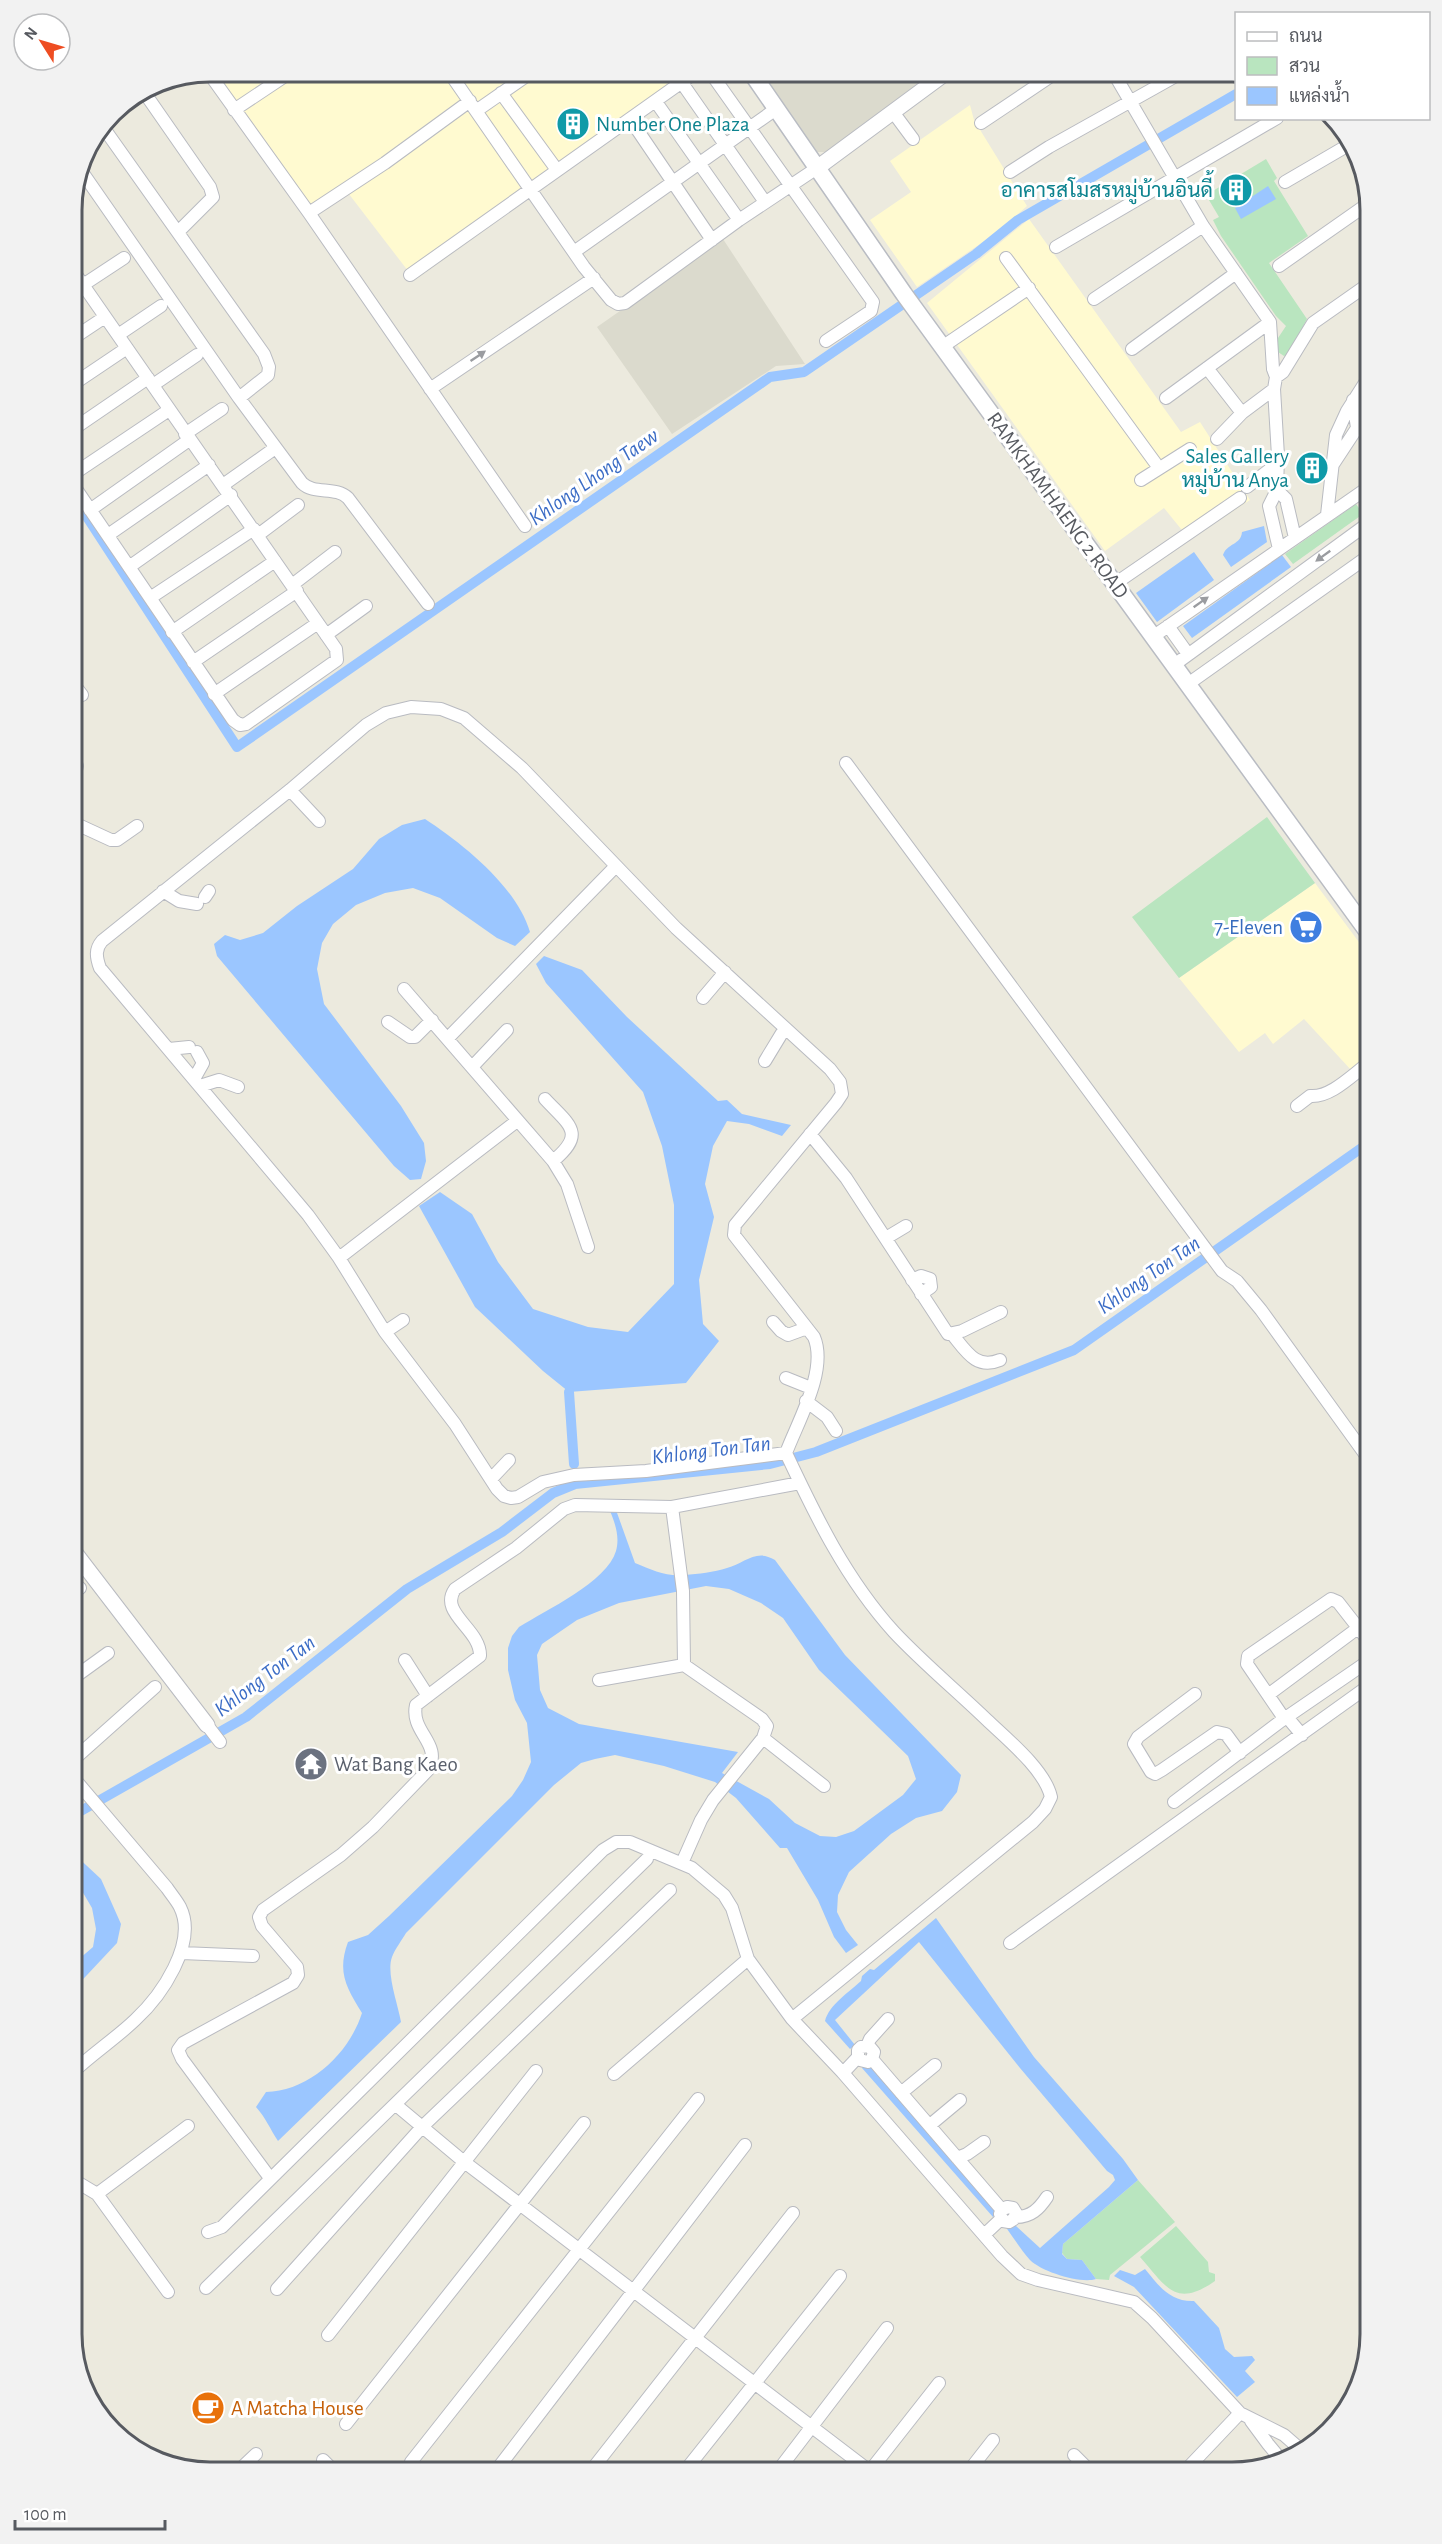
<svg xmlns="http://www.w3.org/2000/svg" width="1442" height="2544" viewBox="0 0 1442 2544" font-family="'Alegreya Sans',Sarabun,sans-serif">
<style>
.commercial{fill:#fffad0}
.education{fill:#dbdacd}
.green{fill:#b9e5bf}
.water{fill:#9bc6ff;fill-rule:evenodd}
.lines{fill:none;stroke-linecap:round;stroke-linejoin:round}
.canal{stroke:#9bc6ff;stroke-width:10}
.minor-casing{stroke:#b9bbc1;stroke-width:14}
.tertiary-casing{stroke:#b9bbc1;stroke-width:17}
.secondary-casing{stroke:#b9bcc3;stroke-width:19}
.minor{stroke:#fff;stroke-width:12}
.tertiary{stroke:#fff;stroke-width:15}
.secondary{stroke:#fff;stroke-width:16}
.oneway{fill:#9a9ca0}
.labels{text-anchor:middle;stroke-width:6;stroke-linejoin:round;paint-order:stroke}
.culture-label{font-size:21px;fill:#0d838f;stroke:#fff;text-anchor:end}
.street-label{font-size:21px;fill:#575a60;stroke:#fff}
.shop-label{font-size:21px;fill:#366cbe;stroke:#fff;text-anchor:end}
.worship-label{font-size:21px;fill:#5b616d;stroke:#fff;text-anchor:start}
.food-label{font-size:21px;fill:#c56008;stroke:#fff;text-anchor:start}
.water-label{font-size:22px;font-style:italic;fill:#3b6cc5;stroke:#fff}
.rim{fill:none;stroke:#575a60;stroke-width:3}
</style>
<rect width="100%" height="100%" fill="#eceade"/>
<path class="commercial" d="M216 72H705L415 280 342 185 309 207Z
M970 105 974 120 1027 206 999 231 917 287 870 220 911 192 890 161Z
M1029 219 1181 432 1200 422 1250 500 1190 540 1164 508 1105 551 927 303Z
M1315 883 1370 957V1057L1352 1071 1304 1019 1273 1044 1265 1033 1239 1052 1179 978Z"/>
<path class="education" d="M760 72H933L827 152H815Z
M723 239 805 364 776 366 672 434 597 327Z"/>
<path class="green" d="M1266 159 1277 178 1274 181 1308 236 1269 263 1307 319 1289 354 1284 356 1278 352 1276 341 1286 326 1276 316 1221 236 1213 220 1219 217 1206 195Z
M1356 504 1363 514 1293 564 1285 554Z
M1267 817 1315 883 1179 978 1132 917Z
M1138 2180 1175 2222 1110 2275 1109 2280 1096 2279 1082 2260 1067 2259 1062 2253 1063 2244Z
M1176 2226 1208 2262 1209 2272 1215 2274V2281C1175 2309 1166 2286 1140 2257Z"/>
<path class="water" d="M1268 186 1276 199 1241 219 1235 208Z
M1264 526 1267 542 1231 567 1223 555C1227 543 1241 545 1242 532Z
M1194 552 1214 580 1157 622 1136 593Z
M1282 555 1291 567 1192 638 1183 626Z
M425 819C463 844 516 886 530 932L515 946 497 938 440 898 413 888 385 893 356 905 333 924 322 943 317 969 324 1004 401 1106 424 1143 426 1161 421 1179 410 1180 394 1166 217 956 214 944 225 935 240 940 263 933 297 906 353 869 379 839 402 825Z
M544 956 582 970 627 1017 718 1101 727 1100 742 1114 791 1125 782 1136 749 1124 727 1121 713 1146 705 1184 714 1217 699 1280 703 1324 719 1341 686 1383 569 1392 543 1371 475 1307 419 1206 440 1192 472 1214 498 1262 533 1309 588 1327 628 1332 674 1284V1205L662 1146 643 1092 546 983 536 964Z
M616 1510 635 1563C652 1570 666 1577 685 1575 698 1574 714 1572 727 1568 744 1564 756 1548 775 1560L845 1655 961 1775 957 1792 942 1811 916 1818 891 1834 849 1872 838 1895 837 1912 846 1930 858 1945 846 1953 834 1937 818 1900 787 1848H780L736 1798 715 1782 664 1766 615 1755 595 1759 581 1763 554 1785 406 1933C402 1940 395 1949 392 1957 386 1973 398 2004 401 2022L278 2141C270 2129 266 2118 256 2107L266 2092C309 2091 349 2054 362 2013 346 1987 337 1972 348 1942L368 1935 389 1916 512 1796 523 1780 531 1762 527 1723 515 1700 508 1670V1648L512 1636 519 1627C546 1610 607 1582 616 1551 620 1537 615 1523 610 1511ZM706 1586 729 1589 761 1603 783 1618 819 1670 908 1756 916 1779 903 1795 854 1831 836 1837 820 1836 795 1823 769 1799 722 1773 738 1752 579 1724 548 1708 540 1690 537 1655 542 1644 577 1620 619 1603Z
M72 1852 101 1879 121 1924 117 1943 72 1991V1965L93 1947 96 1929 92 1908 72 1874Z
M936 1918 1034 2057 1123 2159 1138 2180 1063 2244 1062 2254 1067 2259 1082 2260 1096 2279C1081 2284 1042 2272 1030 2260 1021 2250 1013 2237 1005 2226H1016L1040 2248 1109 2187 1115 2180 1113 2175 1107 2171 1020 2068 919 1942 835 2020 855 2045 850 2049 825 2021C829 2005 849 1992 861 1981L862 1976 870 1969 874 1970Z
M868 2063 998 2211 993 2217 862 2068 863 2064Z
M1145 2269C1159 2286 1170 2302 1194 2301L1219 2328 1225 2349 1234 2357 1252 2356 1255 2360 1245 2371 1255 2382 1237 2397 1134 2287 1114 2276 1120 2270 1135 2275Z"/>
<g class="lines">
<path class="canal" d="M76 500 237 747 770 377 804 372 976 254 1018 220 1236 94
M569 1392 574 1464
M72 1816 246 1717 407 1589 502 1532 553 1493 575 1484 770 1464 816 1452 1074 1350 1370 1142"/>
<defs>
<path id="minor" d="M208 72 309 213 525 526
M449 72 584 267 611 300 618 304 625 303 739 220 817 168
M710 72 873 302 871 311 826 341
M1113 72 1203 226 1270 322 1273 369 1276 377 1274 389 1278 456 1277 490 1269 506 1279 549
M682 83 765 202
M144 92 210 187 213 197 179 231
M501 93 557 170
M656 102 739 220
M234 110 291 72
M476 111 532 72
M893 112 913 139
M630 119 712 240
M981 123 1057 72
M103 127 264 354 269 367 268 375 239 398
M80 169 239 398 302 483C314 495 336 486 348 498L428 604
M1010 172 1049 147 1183 72
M1285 182 1345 147 1351 146
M309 213 385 163 470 101
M1056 247 1277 118
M574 252 776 109
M1006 258 1159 468
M1279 266 1369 203
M410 275 696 72
M83 285 124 258
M72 294 84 286
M1094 299 1203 226
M118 335 161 306
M72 339 105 317
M942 347 1029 288
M1132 349 1236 273
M1207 368 1242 413
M1276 377 1283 372 1313 323 1370 283
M72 385 127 348
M153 385 197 355
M430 389 594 278
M1166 398 1270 322
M72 430 148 378
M185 434 222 409
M1217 439 1242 413 1274 389
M1332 466 1357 428 1353 400
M72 475 169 410
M1141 480 1190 449
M72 483 233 720 240 725 246 724 337 660 336 649 72 269
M223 485 271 451
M1247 487 1277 464
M1277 490 1286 499 1295 538
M1370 506 1365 496 1370 481
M90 510 189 440
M1327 515 1336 435 1347 411 1370 375
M108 535 209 465
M258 535 298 505
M129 567 231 495
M1116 583 1240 498
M292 585 335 552
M150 598 254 529
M1168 626 1188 654
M172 632 275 561
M326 635 366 606
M1154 636 1366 489
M193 662 297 591
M1174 665 1370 522
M72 682 82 695
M1188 684 1370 555
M214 694 318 623
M846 763 1222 1271 1237 1281 1261 1310 1370 1461
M72 787 77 766
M290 790 319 821
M72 822 111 840H117L137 826
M163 891 179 901 197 904
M205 897 209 891
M404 989 553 1161 567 1184 588 1247
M703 998 725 972
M388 1022 410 1037H415L432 1020
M448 1038 615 867
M169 1049 189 1047
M765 1061 785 1028
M472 1067 507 1030
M194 1079 203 1063 197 1052
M200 1086 219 1080 238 1087
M545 1099C569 1125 587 1133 553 1161
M1297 1106 1310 1096C1331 1098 1353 1074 1370 1062
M810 1134 846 1178 948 1334 962 1331 1001 1312
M886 1238 906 1226
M339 1258 517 1121
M912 1280 921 1276 930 1279 931 1287 921 1294
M773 1322 781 1331 788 1335 807 1328
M385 1332 403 1320
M952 1334C966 1351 976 1370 1000 1360
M786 1378 811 1388
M806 1401 827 1417 836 1431
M786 1453 646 1471 574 1475 543 1482 518 1497 511 1498 504 1496 497 1489 455 1424 385 1332 339 1258 308 1215 100 968C96 957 95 949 102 941L290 790 366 725 386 713 411 707 441 709 464 718 522 768 676 928 830 1069 840 1082 842 1094 836 1103 735 1225 734 1235 814 1337C828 1370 798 1421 786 1453 816 1517 846 1579 894 1632 923 1663 957 1691 987 1720 1007 1739 1045 1770 1051 1797L1045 1809 1033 1822 792 2019
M491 1479 509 1460
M672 1507 683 1591 684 1665
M72 1594 80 1588
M405 1660 428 1696
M72 1679 108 1653
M599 1680 684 1665 762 1719 767 1726 763 1738 824 1786
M1195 1694 1138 1737 1134 1744 1151 1772 1155 1774 1162 1770 1217 1732 1226 1734 1240 1753
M1268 1695 1358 1628
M207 1725 220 1742
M1302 1735 1287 1717 1281 1714 1247 1664 1248 1656 1331 1599 1338 1602 1370 1643
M72 1761 155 1687
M1174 1802 1281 1721 1370 1660
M682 1863 701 1820 713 1800 763 1738
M1010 1943 1370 1685
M182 1953 253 1956
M867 2046 870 2039 888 2019
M72 2055 82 2064
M872 2059 1002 2210 1000 2214 1003 2221 1009 2222 1014 2219 1016 2213 1013 2208 1007 2207 1002 2210
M72 2073C92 2054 115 2039 135 2020 161 1996 198 1943 180 1907 177 1901 171 1894 167 1888L72 1776
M843 2073 858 2057V2050L861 2047 869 2046 874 2052 872 2059 868 2062 860 2060 858 2057
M614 2074 748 1959
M901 2093 935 2065
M396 2105 463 2161 871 2472
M930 2125 960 2100
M957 2158 967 2154 984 2142
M270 2178 182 2059 178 2050 183 2043 293 1983 298 1975 297 1967 262 1926 259 1917 263 1910 341 1855 373 1827 428 1770C443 1743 410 1733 416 1705L480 1656C481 1629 438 1613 455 1589L516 1548 564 1509 575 1505 672 1507 800 1483
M72 2179 97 2194 188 2126
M97 2194 168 2292
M1016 2217C1031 2217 1039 2209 1047 2197
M208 2232 222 2227 603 1850 616 1842H630L692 1868 724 1895 732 1908 748 1959 792 2019 843 2073 1002 2256 1021 2274 1038 2280 1134 2302 1152 2318 1240 2413 1284 2435 1300 2449
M984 2235 1001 2219
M206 2288 647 1859
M277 2289 422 2127 670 1890
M328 2335 536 2071
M1251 2421 1268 2444 1283 2462
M346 2424 584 2123
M1074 2455 1091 2472
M323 2460 335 2472
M411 2462 698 2099
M237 2472 256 2454
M495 2472 745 2145
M590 2472 793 2213
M684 2472 840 2276
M777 2472 887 2328
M869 2472 939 2383
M968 2472 993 2440
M1184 2472 1240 2413"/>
<path id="tertiary" d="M817 168 947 72
M72 1549 207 1725"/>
<path id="secondary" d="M751 72 904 294 1370 935"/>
</defs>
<use href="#minor" class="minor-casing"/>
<use href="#tertiary" class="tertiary-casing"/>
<use href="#secondary" class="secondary-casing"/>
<use href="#minor" class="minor"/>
<use href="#tertiary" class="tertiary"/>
<use href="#secondary" class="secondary"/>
</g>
<defs><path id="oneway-solid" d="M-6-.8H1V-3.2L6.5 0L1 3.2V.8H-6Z" transform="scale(1.5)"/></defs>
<g class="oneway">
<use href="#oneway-solid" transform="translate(478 356) rotate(-34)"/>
<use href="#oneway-solid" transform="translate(1323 556) rotate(144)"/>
<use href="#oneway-solid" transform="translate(1201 602) rotate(-35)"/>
</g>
<defs>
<symbol id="building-disc" viewBox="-11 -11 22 22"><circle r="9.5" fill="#0f9aa8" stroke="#fff"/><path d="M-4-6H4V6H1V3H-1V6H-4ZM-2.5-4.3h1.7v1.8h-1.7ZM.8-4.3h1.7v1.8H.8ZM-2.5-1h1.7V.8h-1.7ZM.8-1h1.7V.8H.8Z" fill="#fff"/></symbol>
<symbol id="supermarket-disc" viewBox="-11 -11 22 22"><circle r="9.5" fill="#3f7fe0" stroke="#fff"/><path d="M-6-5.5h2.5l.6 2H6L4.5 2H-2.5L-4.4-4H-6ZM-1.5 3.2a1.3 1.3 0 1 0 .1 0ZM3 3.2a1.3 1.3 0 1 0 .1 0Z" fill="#fff"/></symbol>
<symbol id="temple-disc" viewBox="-11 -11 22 22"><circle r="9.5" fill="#6b7280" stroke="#fff"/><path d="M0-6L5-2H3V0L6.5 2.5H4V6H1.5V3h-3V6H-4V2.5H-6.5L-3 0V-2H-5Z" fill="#fff"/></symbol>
<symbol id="cafe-disc" viewBox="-11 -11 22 22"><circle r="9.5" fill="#e8710a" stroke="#fff"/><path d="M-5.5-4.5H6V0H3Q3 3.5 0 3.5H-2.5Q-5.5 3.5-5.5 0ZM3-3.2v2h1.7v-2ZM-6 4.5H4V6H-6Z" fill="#fff"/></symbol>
</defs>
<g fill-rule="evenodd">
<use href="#building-disc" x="554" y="105" width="38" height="38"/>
<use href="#building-disc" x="1217" y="171" width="38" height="38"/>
<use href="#building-disc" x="1293" y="449" width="38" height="38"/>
<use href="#supermarket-disc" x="1287" y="908" width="38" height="38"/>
<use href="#temple-disc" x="292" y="1745" width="38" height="38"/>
<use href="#cafe-disc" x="189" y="2389" width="38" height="38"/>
</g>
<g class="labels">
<g class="culture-label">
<text x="596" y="131" text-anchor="start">Number One Plaza</text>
<text x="1213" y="197">อาคารสโมสรหมู่บ้านอินดี้</text>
<text x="1289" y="463">Sales Gallery<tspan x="1289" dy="24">หมู่บ้าน Anya</tspan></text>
</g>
<g class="street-label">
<text transform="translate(1058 505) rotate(54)" y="7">RAMKHAMHAENG 2 ROAD</text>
</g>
<g class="shop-label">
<text x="1283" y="934">7-Eleven</text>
</g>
<g class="worship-label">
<text x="334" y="1771">Wat Bang Kaeo</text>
</g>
<g class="food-label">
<text x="231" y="2415">A Matcha House</text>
</g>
<g class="water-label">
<text transform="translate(593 476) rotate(-35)" y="8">Khlong Lhong Taew</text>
<text transform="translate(1148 1274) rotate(-35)" y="8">Khlong Ton Tan</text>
<text transform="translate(711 1449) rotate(-7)" y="8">Khlong Ton Tan</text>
<text transform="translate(264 1675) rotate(-37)" y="8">Khlong Ton Tan</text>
</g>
</g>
<path d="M0 0H1442V2544H0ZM210 82H1232A128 128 0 0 1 1360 210V2334A128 128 0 0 1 1232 2462H210A128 128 0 0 1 82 2334V210A128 128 0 0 1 210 82Z" fill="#f2f2f2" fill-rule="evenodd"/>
<path class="rim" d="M210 82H1232A128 128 0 0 1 1360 210V2334A128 128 0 0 1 1232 2462H210A128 128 0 0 1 82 2334V210A128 128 0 0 1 210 82Z"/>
<rect x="1235" y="12" width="195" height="108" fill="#ffffff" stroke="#bcbdbf" stroke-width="1.5"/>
<rect x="1247" y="32" width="30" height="9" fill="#ffffff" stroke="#bcbdbf" stroke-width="1.5"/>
<text x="1289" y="42" font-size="18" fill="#575a60">ถนน</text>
<rect x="1247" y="57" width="30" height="18" fill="#b9e5bf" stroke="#bcbdbf" stroke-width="1.5"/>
<text x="1289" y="72" font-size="18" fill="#575a60">สวน</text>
<rect x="1247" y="87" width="30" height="18" fill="#9bc6ff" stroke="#bcbdbf" stroke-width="1.5"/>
<text x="1289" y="102" font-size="18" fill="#575a60">แหล่งน้ำ</text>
<g transform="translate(42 42) rotate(307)"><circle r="28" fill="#ffffff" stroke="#bcbdbf" stroke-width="1.5"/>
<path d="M0-4.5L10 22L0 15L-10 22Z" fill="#ee4d22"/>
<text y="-9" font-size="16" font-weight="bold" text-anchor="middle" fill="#575a60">N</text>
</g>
<path d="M15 2520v9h150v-9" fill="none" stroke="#575a60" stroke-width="3"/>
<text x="24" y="2520" font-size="18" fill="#575a60" stroke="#ffffff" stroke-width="4.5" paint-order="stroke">100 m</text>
</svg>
